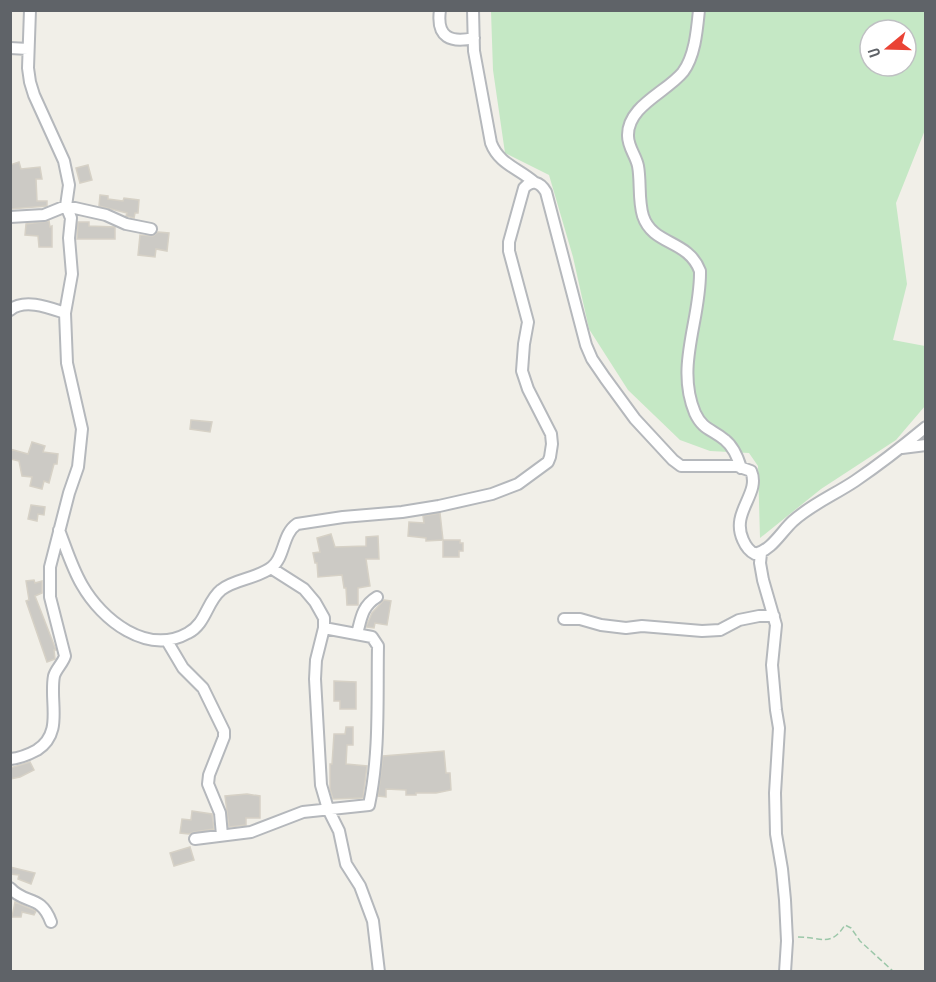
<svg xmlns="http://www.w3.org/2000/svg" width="936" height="982" viewBox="0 0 936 982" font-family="'PT Sans Narrow',sans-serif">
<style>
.grass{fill:#c5e8c5;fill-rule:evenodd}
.building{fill:#cccac5;stroke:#d6d1c6;stroke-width:1.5}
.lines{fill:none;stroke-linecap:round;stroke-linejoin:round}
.minor-casing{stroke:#b5b8bc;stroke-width:14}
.path{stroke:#9cc7a9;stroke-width:1.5;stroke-dasharray:6 3;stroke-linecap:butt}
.minor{stroke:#fff;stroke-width:10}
</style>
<rect width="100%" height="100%" fill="#f1efe8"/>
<path class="grass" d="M491 11H925V130L896 203 907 284 893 340 925 346V406L896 440 821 489 760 538 758 466 749 453 710 451 680 440 628 390 589 329 573 257 549 175 505 153 493 70ZM870 30H906V66H870Z"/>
<path class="building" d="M19 162 21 169 40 167 42 179H36L37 201H47V206L10 209V165Z
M88 165 92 180 80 183 76 168Z
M100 195 108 196V199L123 201 124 198 139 200 138 213H135L134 218 126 216 127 213 99 206Z
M49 221 50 227 52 226V247H39L38 236 25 235 26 224Z
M78 222H89V226L115 227V239H77Z
M158 232 169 233 167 251 156 249 155 257 138 255 140 235 153 236Z
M191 420 212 422 210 432 190 429Z
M32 442 45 446 43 452 58 454 57 464H54L49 483 44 481 42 489 30 486 32 477 22 476 19 461 10 459V449L28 454Z
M31 505 45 507 44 515 38 514 37 521 28 519Z
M440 513 443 540 426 541V538L408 536 409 522 424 523 423 516Z
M331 534 335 547 366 546V537L378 536 379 559H366L370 586 358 588V605H347L346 588H344L342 575 318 577 317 563H315L313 553 320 552 317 538Z
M443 540H460V543H463V551H459V557H443Z
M34 580 35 583 42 581V593L35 596 56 650H54L55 659 47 662 26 601 29 600 26 581Z
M384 600 391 601 387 625 375 623 374 628 366 627 372 613Z
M334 681 356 682V709H340V701H334Z
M346 727H353V745H347L346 764 367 766 363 798 333 799 330 789V764H332L334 734H345Z
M444 751 446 773H450L451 790 436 793H416V795H406V790L386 789V797L378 796 383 756Z
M30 762 34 770 20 777 10 779V768Z
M247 794 260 796V818H246V825L229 827 225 796Z
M192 811 212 814 214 829 194 832 189 834 180 833 182 819 191 820Z
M190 847 194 860 174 866 170 853Z
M10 867 35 873 31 884 18 879 19 875 10 874Z
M15 902 34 910 36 911 34 915 22 912 21 917H12Z"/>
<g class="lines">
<defs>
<path id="minor" d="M440 10C436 38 451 43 474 38
M473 10 474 51 491 143C499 164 518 168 534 182
M699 10C697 30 695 56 683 72 667 92 627 106 628 136 628 147 636 156 638 166 641 182 638 200 643 216 653 246 688 239 700 271 701 319 675 366 695 413 703 430 712 429 725 440 734 447 738 458 741 468
M10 48 28 49
M10 217 44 215 66 206 106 215 126 224 151 229
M10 310C25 298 50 308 65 313
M902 448 926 445
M59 530C66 548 72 568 82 585 102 620 147 656 188 633 206 624 207 601 221 590 234 579 257 579 272 567 285 557 282 534 297 524L343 517 402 512 439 506 492 494 518 484 548 462 550 457 552 444 551 434 528 389 522 371 524 344 528 322 509 251V242L524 188C532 179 540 182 546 192L586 345 592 359 605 378 635 419 673 460 681 466H737L751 471C761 494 730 512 743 540 746 547 749 551 755 554 772 550 781 532 793 521 812 504 834 495 855 481 880 464 903 446 926 427
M761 553 760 563 763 580 776 625 772 665 776 710 779 728 775 793 776 834 782 869 785 900 787 941 785 972
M271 568 304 589 315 602 324 618V628L316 660 315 679 321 785 328 809 339 831 346 864 360 886 373 921 379 972
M564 619H580L601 625 626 628 642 626 702 631 720 630 739 620 759 616H774
M357 634C361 619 362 606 377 597
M167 641 183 668 203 688 224 731V737L209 775 208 784 220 813 222 835
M10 759C20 758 28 755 37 750 64 733 49 702 54 676 56 669 63 663 65 656L50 597V567L69 493 78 467 82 429 67 363 65 313 72 274 69 238 71 218 66 206 69 185 64 161 34 95 30 82 28 68 30 10
M195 839 251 832 303 812 369 805C380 753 377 699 378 646L372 637 324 628
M10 888C25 905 41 894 51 922"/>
</defs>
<use href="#minor" class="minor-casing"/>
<path class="path" d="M798 937C821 937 830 948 845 925L851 928 860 941 894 972"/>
<use href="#minor" class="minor"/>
</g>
<rect width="936" height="982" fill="none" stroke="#5f6368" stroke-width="24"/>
<g transform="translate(888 48) rotate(251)"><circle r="28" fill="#ffffff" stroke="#bfc1c3" stroke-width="1.5"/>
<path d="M0-4.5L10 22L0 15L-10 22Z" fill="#ea4335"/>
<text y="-9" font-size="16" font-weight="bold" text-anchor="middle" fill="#5f6368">U</text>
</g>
</svg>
